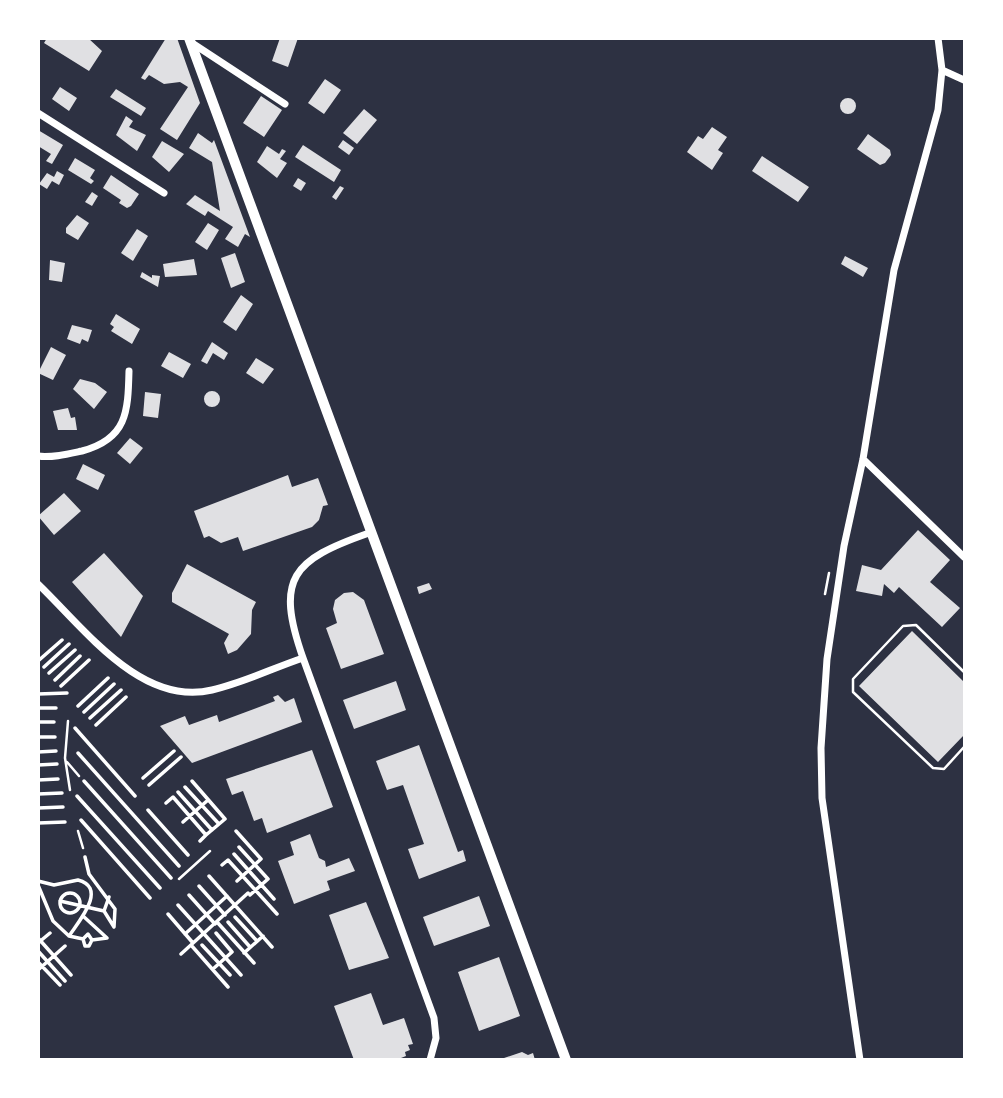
<svg xmlns="http://www.w3.org/2000/svg" width="1003" height="1098" viewBox="0 0 1003 1098" font-family="Lora,serif">
<style>
.building{fill:#e0e0e3}
.lines{fill:none;stroke-linecap:round;stroke-linejoin:round}
.path{stroke:#fff;stroke-width:2.5}
.service{stroke:#fff;stroke-width:3.5}
.minor{stroke:#fff;stroke-width:7}
.secondary{stroke:#fff;stroke-width:10}
</style>
<rect width="100%" height="100%" fill="#2d3142"/>
<path class="building" d="M47 38H88L102 51 89 71 44 43Z
M166 38H177L200 103 177 140 160 129 188 87 180 82 164 84 149 75 145 80 141 78Z
M280 38H298L288 67 272 61Z
M325 79 341 90 324 114 308 103Z
M60 87 77 98 69 111 52 99Z
M116 89 146 108 141 116 110 97Z
M261 96 282 110 264 137 243 123Z
M840 106a8 8 0 1 1 16 0a8 8 0 1 1-16 0Z
M364 109 377 120 357 144 343 133Z
M126 116 133 121 129 127 146 135 137 151 116 135Z
M712 127 727 137 718 150 723 153 712 170 687 152 698 136 703 139Z
M38 130 63 145 52 164 46 161 51 154 38 146Z
M198 133 212 143 214 140 250 237 245 234 238 247 225 239 233 227 208 211 205 216 186 204 195 195 220 211 212 162 189 148Z
M868 134 890 150 891 155 885 163 880 165 857 149Z
M343 140 354 148 349 155 338 147Z
M162 141 184 154 169 172 152 157Z
M303 145 341 170 334 182 295 157Z
M267 146 279 154 282 149 286 151 280 159 287 163 277 178 257 162Z
M762 156 809 187 798 202 752 171Z
M75 158 95 170 90 178 94 181 91 184 68 170Z
M57 171 64 175 59 185 52 181 47 189 39 184 47 173 54 177Z
M111 175 139 194 131 206 127 208 119 203 121 200 103 188Z
M298 178 306 183 301 191 293 186Z
M340 186 344 188 336 200 332 197Z
M92 192 98 196 92 206 85 202Z
M77 215 89 223 78 240 66 233V228Z
M208 223 219 230 207 250 195 242Z
M137 229 148 236 133 261 121 253Z
M235 253 245 282 231 288 221 258Z
M845 256 868 268 863 277 841 264Z
M194 259 197 275 165 277 163 264Z
M50 260 65 263 62 282 49 280Z
M142 272 152 278V275L160 276 158 287 140 277Z
M241 295 253 304 236 331 223 322Z
M116 314 140 329 132 344 111 331 114 327 110 324Z
M72 325 92 330 88 342 82 339 80 344 67 339Z
M212 342 228 353 224 360 213 353 207 364 201 361Z
M51 347 66 355 53 380 38 373Z
M169 352 191 364 183 378 161 366Z
M256 358 274 369 263 384 246 373Z
M80 379 95 383 107 392 94 409 73 389Z
M204 399a8 8 0 1 1 16 0a8 8 0 1 1-16 0Z
M145 392 161 394 158 418 143 416Z
M68 408 71 418 75 417 77 430H58L53 411Z
M130 438 143 448 130 464 117 453Z
M83 464 105 475 98 490 76 479Z
M288 475 292 487 318 478 328 505 323 506 319 520 312 527 243 551 238 537 221 543 209 536 204 538 194 511Z
M64 493 81 511 54 535 38 516Z
M918 530 950 560 930 582 960 608 942 627 899 587 894 593 884 584 882 596 856 591 862 565 881 570Z
M104 553 143 596 121 637 72 582Z
M187 564 256 602 252 610 251 634 237 650 228 654 224 643 229 634 172 602V593Z
M429 583 432 589 419 594 417 587Z
M353 592 364 600 384 654 341 669 326 628 337 623 333 609 335 600 344 593Z
M912 631 964 682V735L938 762 859 686Z
M396 681 406 710 354 729 343 700Z
M278 695 285 702 294 698 302 722 192 763 160 726 185 716 189 725 217 715 219 722 275 701 273 697Z
M419 745 458 852 463 850 466 861 419 879 408 849 424 844 403 785 387 790 376 761Z
M312 750 333 807 267 833 262 818 254 821 243 791 232 795 226 779Z
M310 834 319 858 325 861 326 867 349 858 355 871 327 881 330 890 294 904 278 861 294 855 290 842Z
M479 896 490 926 434 946 423 917Z
M366 902 389 958 349 970 329 915Z
M499 957 520 1016 479 1031 458 972Z
M371 993 383 1025 404 1018 413 1044 408 1045 410 1050 405 1052 406 1056 396 1060H354L334 1006Z
M522 1052 528 1055 533 1053 535 1060H498Z"/>
<g class="lines">
<path class="path" d="M825 594 829 573
M964 672 916 625 903 626 853 679V692L933 768 944 769 964 747
M68 721 65 758 70 790
M67 762 79 776
M78 831 83 848
M179 879 210 851"/>
<path class="service" d="M38 661 62 640
M44 667 69 644
M49 673 75 650
M55 680 80 656
M61 686 89 660
M38 694 67 693
M78 706 108 678
M38 708H56
M84 712 114 684
M90 718 121 690
M38 722H54
M96 725 126 697
M75 728 135 796
M38 737H55
M38 752 56 751
M78 753 179 866
M38 765 57 764
M143 778 174 751
M38 780 58 779
M84 781 171 878
M192 781 225 819 206 835
M149 785 181 757
M185 787 219 824
M178 792 212 830
M38 794 62 793
M77 796 160 888
M166 803 173 797 206 835 200 841
M38 808 63 807
M148 810 188 855
M81 820 150 898
M183 822 208 800
M38 823 65 822
M236 831 261 859 237 881
M239 847 268 879 250 895
M234 854 274 899
M222 865 228 860 277 914
M209 876 272 947
M38 881 54 885 78 880C108 888 79 921 69 936L53 921 38 885
M199 886 225 915
M60 903a10 10 0 1 1 20 0a10 10 0 1 1-20 0Z
M189 895 215 924
M60 901 104 911 114 927 115 909 89 874 85 857
M178 905 241 975
M104 911 109 897
M168 914 193 943
M83 916 107 938 92 940
M235 917 257 941
M217 922 254 963
M228 922 250 947
M185 934 227 896
M69 936 83 939 88 934 92 940 89 946H85L83 939
M38 938 71 975
M38 943 50 933
M191 945 228 987
M202 945 230 975
M38 951 65 981
M244 953 263 936
M181 954 248 893
M38 962 60 985
M213 969 232 952 216 933
M38 970 65 946"/>
<path class="minor" d="M192 43 285 104
M942 70 964 80
M38 113 164 193
M38 456C52 458 68 454 82 451 127 439 128 412 129 371
M863 459 964 557
M369 533C292 560 275 578 303 658L434 1018 436 1038 430 1060
M38 584C84 628 141 707 212 690 243 683 273 668 303 658
M860 1060 822 798 821 748 827 659 844 546 863 459 894 270 938 110 942 70 938 38"/>
<path class="secondary" d="M189 38 566 1060"/>
</g>
<rect width="1003" height="1098" fill="none" stroke="#ffffff" stroke-width="80"/>
</svg>
